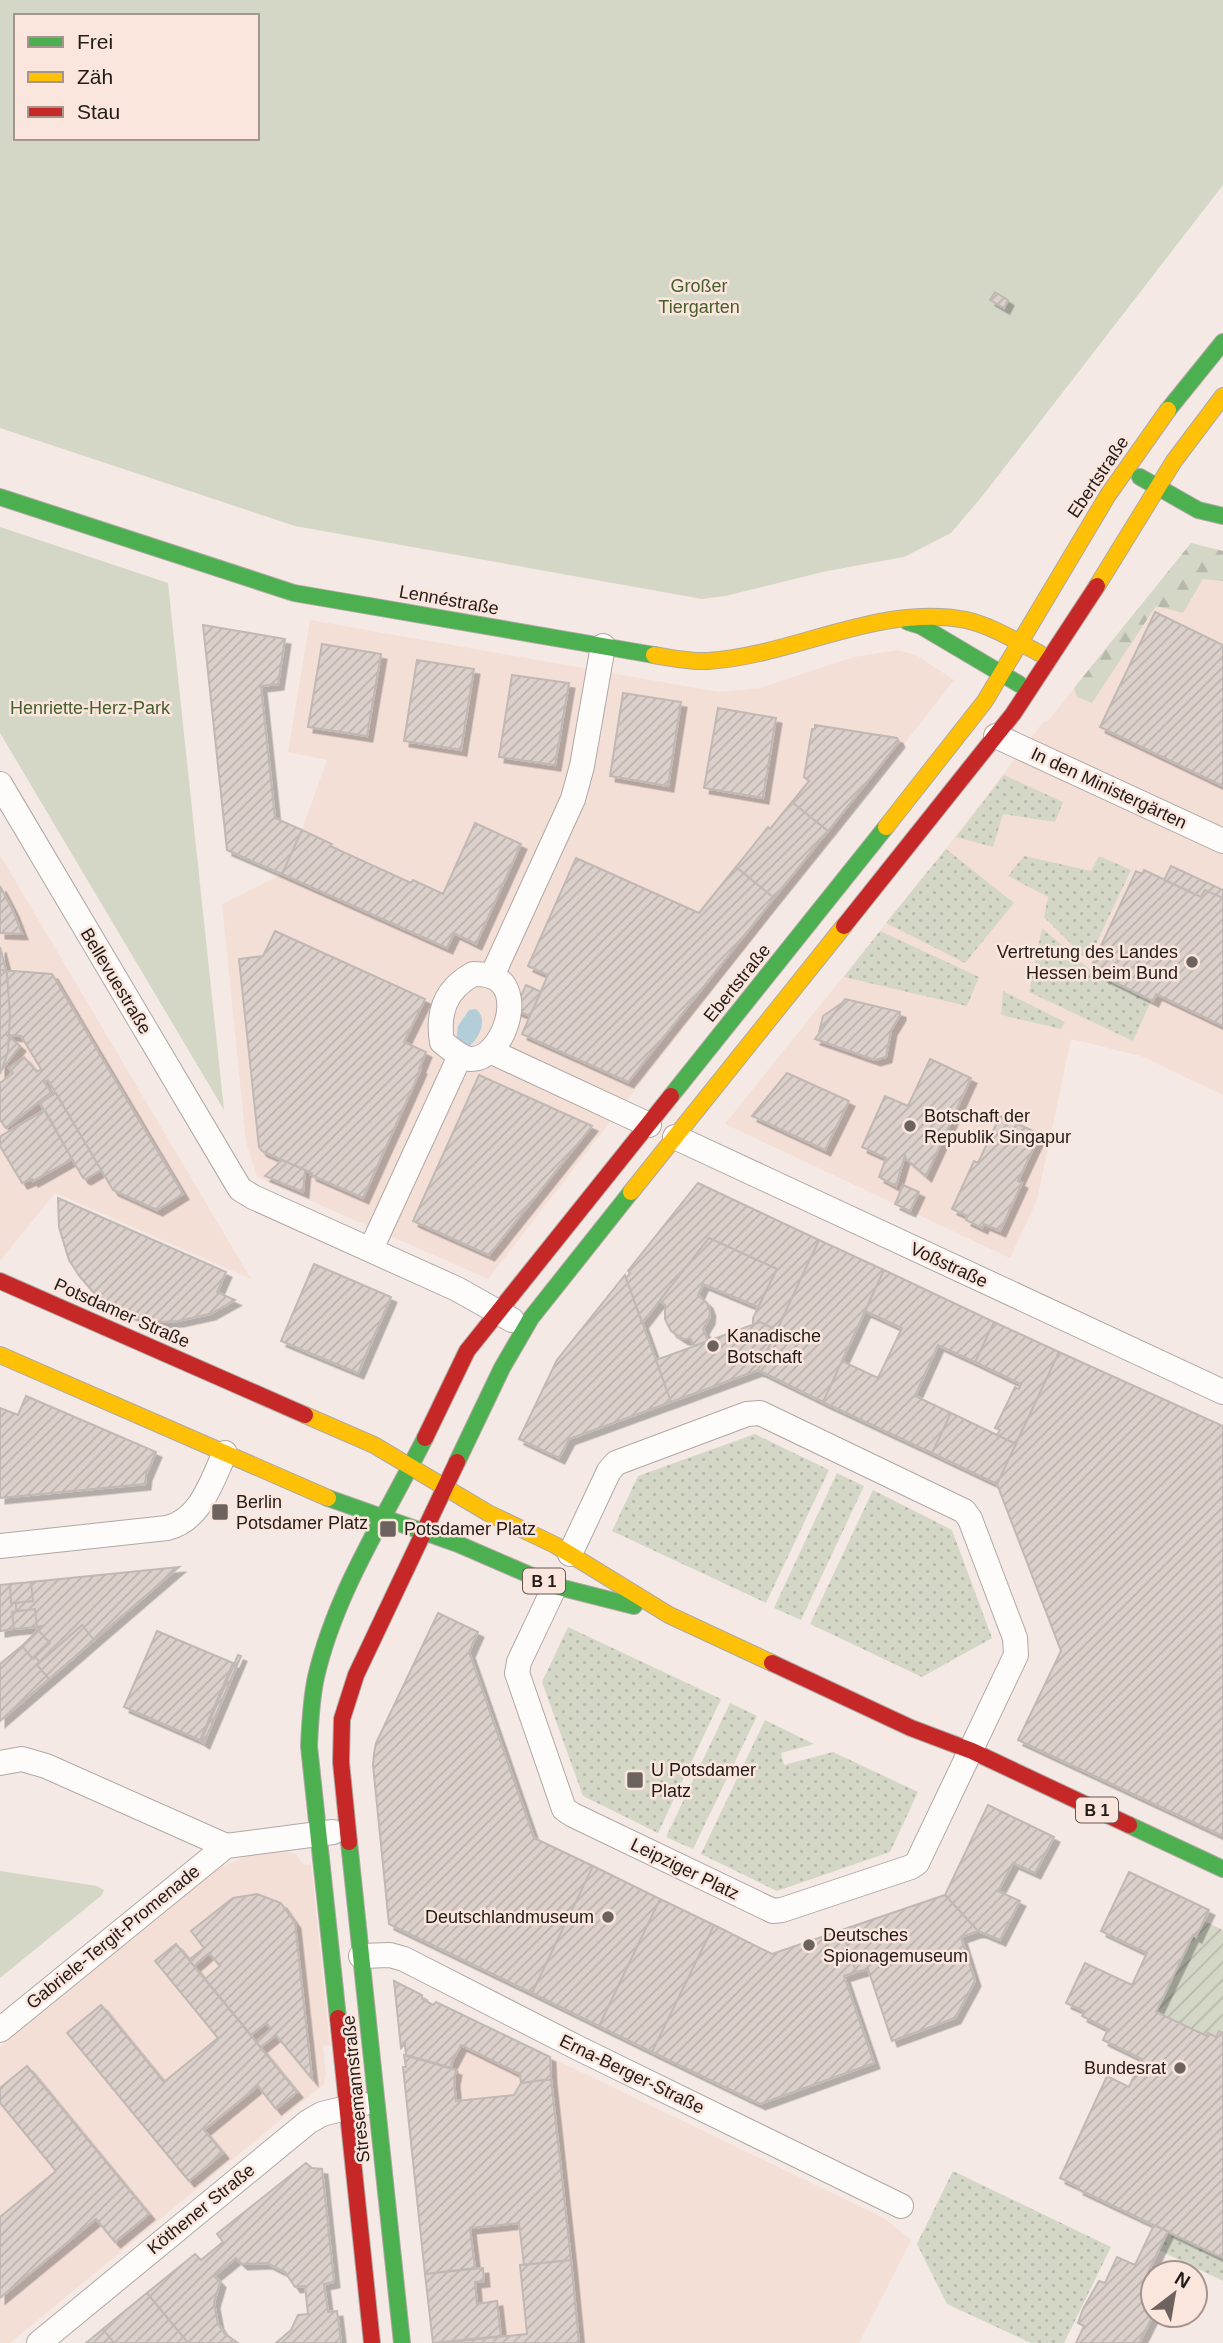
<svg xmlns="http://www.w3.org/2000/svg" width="1223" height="2343" viewBox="0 0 1223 2343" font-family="Helvetica,sans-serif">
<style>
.built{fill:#f4dfd6}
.grass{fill:url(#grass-dots)}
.forest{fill:url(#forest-firs)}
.park{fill:#d4d7c6;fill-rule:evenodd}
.garden{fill:url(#garden-furrows)}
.water{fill:#b3ced9}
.building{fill:url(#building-hatch);stroke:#c0b8b4;stroke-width:2;filter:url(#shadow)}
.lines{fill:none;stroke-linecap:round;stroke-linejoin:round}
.street-casing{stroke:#b0a8a4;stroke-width:26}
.fast-casing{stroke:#b0a8a4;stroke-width:18}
.slow-casing{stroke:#b0a8a4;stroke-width:18}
.jam-casing{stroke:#b0a8a4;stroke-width:18}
.street{stroke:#fdfcfb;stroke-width:24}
.fast{stroke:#4caf50;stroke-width:16}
.slow{stroke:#ffc107;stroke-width:16}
.jam{stroke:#c62828;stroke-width:16}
.poi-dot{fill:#6c635f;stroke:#fbe6dd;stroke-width:2.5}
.labels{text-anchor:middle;stroke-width:5;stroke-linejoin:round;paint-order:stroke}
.shield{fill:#fbe6dd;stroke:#635853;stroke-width:2}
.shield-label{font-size:16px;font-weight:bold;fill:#221b18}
.park-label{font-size:18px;fill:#455f2d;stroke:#fbe6dd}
.street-label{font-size:18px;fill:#221b18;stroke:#fbe6dd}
.poi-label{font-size:18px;fill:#221b18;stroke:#fbe6dd;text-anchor:start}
</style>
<defs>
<pattern id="grass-dots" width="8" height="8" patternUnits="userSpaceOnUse" patternTransform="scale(1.75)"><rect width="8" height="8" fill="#d4d7c6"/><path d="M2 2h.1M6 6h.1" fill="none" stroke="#b6b8a9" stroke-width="1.8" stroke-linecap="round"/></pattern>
<pattern id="forest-firs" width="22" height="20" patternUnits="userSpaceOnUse" patternTransform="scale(1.75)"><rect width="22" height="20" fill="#d4d7c6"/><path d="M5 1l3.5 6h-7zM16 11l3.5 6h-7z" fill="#b6b8a9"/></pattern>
<pattern id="garden-furrows" width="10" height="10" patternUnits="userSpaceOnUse" patternTransform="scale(1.75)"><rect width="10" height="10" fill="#d4d7c6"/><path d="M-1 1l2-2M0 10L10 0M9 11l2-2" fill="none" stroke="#b6b8a9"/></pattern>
<pattern id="building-hatch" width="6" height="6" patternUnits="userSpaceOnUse" patternTransform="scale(1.75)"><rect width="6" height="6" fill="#dcd0ca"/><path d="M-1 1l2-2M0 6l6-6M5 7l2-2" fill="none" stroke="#bcb2ad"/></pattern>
<filter id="shadow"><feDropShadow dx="5.5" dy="5.5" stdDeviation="0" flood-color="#0004"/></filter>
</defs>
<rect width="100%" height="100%" fill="#f4e9e4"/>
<path class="built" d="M1191 543 1223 551V1095L1141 1056 1071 1039 1037 1200 1010 1258 725 1124 951 842 1041 725 1044 721 1047 722Z
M310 620 719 692 760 688 854 657 898 650 916 655 954 680 488 1279 257 1177 246 1142 222 904 282 874 302 830 327 760 288 752Z
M0 855 251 1279 55 1193 0 1261Z
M285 1851 296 1854 303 1865 311 1864 330 2045 323 2046 326 2074 324 2084 10 2343H0V2047L220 1867 247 1856Z
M394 1981 422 1995V1999L433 2005 436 2002 884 2218 911 2240 859 2343H433L403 2067 406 2066 405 2045Z"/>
<path class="grass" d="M1004 775 1063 802 1055 822 1003 814 993 847 956 837Z
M946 849 1014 903 965 963 886 923Z
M1024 856 1091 871 1099 856 1131 870 1088 961 1044 917 1048 897 1008 876Z
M1042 928 1094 973 1151 1001 1133 1041 1029 992Z
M880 931 979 977 967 1006 844 977Z
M1003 991 1065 1022 1061 1029 1001 1015Z
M755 1434 829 1470 766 1603 612 1531 638 1476Z
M837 1473 864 1486 801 1620 774 1608Z
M873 1490 952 1530 992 1638 922 1677 810 1624Z
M568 1627 721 1699 658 1833 583 1796 542 1682Z
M730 1703 757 1716 693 1849 666 1837Z
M765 1720 814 1744 781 1753 784 1765 833 1752 918 1792 890 1852 777 1891 701 1854Z
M953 2171 1111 2247 1064 2343H1031L947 2304 917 2244Z
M1168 2231 1223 2258V2281L1159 2250Z"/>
<path class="forest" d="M1191 543 1223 551V581L1203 579 1183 613 1156 606 1092 703 1077 697 1074 688Z"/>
<path class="park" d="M0 0H1223V185L984 494 951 533 904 557 827 571 725 596 702 599 295 526 0 428ZM16 16H257V138H16Z
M0 527 168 583 224 1110 0 733Z
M0 1871 97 1886 104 1890 102 1895 0 1978Z"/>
<path class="garden" d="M1204 1921 1223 1930V2033L1219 2031 1216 2037 1208 2034 1207 2036 1156 2012 1193 1935 1196 1937Z"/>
<path class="water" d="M476 1009C489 1020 479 1039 467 1048L456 1043 458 1026 469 1010Z"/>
<path class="building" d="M995 292 1008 300 1004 308 990 300Z
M1155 612 1223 645V786L1100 727Z
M203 625 285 639 278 684 261 686 275 818 302 830 282 874 227 850Z
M322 644 381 654 367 736 308 727Z
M417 660 474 669 461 750 404 741Z
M512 675 569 683 555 765 499 757Z
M623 693 681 702 668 786 610 776Z
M718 708 776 718 763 798 704 788Z
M815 725 897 738 899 742 828 831 792 802 809 781 804 777 812 729H815Z
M792 802 828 831 774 898 736 867 768 827 770 829Z
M475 823 521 844 476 944 454 933 447 948 282 874 302 830 332 844 330 846 411 883 413 880 443 894Z
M576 858 699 913 736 867 774 898 628 1082 522 1034 548 975 528 966Z
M1171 866 1223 890V898L1205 890 1201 897 1164 880Z
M1144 870 1201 897 1205 890 1223 898V1026L1156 994 1153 1001 1102 976 1105 970 1092 965 1136 871 1142 874Z
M0 886 13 911 22 934 0 933Z
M275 931 425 999 404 1042 426 1052 419 1069H421L363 1198 311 1175 312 1173 305 1170 303 1192 265 1176 282 1160 262 1151 259 1147 239 959 263 956Z
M0 947 7 974 10 1015 8 1052 0 1074Z
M0 970 52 974 183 1194 157 1210 113 1190 48 1080 44 1082 51 1092 6 1128 0 1120V1083L13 1073 9 1068 24 1057 37 1072 41 1069 21 1036 7 1035 20 1046 0 1072Z
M526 985 541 992 530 1016 515 1010Z
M845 999 900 1012V1015L891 1030 886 1057 875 1060 815 1039Z
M842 1003 819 1032 823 1016Z
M930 1059 971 1078 926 1176 906 1159 905 1155 896 1186 879 1177 886 1158 862 1147 885 1096 908 1106Z
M787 1073 849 1101 825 1150 752 1116Z
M479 1075 592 1126 489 1255 413 1221Z
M56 1093 101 1170 86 1179 83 1178 40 1103Z
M45 1110 72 1159 33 1181 32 1179 22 1183 0 1146V1139L1 1136Z
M1000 1116 1040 1134 1018 1181 1022 1183 1000 1231 984 1224 982 1228 966 1220 968 1216 952 1209 974 1161 978 1163Z
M282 1160 305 1170 303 1192 265 1176Z
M698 1183 819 1240 777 1330 760 1322 753 1325V1318L777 1269 709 1238 642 1323 626 1278 630 1273 628 1271Z
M903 1185 919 1192 910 1211 895 1204Z
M58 1198 226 1272 217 1292 235 1300 210 1314 178 1321 162 1322 143 1319 122 1311 94 1293 80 1277 69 1260 59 1227Z
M709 1238 777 1269 758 1307 703 1284 698 1295 707 1303 710 1311 709 1319 703 1329 708 1341 694 1346 691 1339H683L671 1331 665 1319V1305L660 1300Z
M819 1240 884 1270 823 1402 758 1370Z
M314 1264 391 1297 358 1373 281 1341Z
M884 1270 994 1322 975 1362 938 1345 915 1396 951 1413 932 1453 823 1402 842 1361 878 1378 902 1328 865 1311Z
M625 1275 671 1402 569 1439 559 1458 519 1439 557 1360Z
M760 1322 777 1330 758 1370 671 1402 656 1360Z
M994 1322 1059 1352 1016 1444 997 1435 1000 1430 995 1428 1015 1387 1019 1389 1021 1384 975 1362Z
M1059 1352 1223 1426V1836L1018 1740 1061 1651 997 1484Z
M26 1396 156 1452 146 1475 145 1484 0 1498V1408L18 1415Z
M951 1413 1016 1444 997 1484 932 1453Z
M179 1567 94 1640 82 1625 40 1662 35 1657 50 1643 38 1630 42 1626 37 1627 35 1609 16 1611V1603L33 1601 31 1582Z
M31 1582 33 1601 11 1603 10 1584Z
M10 1584 11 1603H16V1611L12 1612 14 1629 0 1631V1585Z
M35 1609 37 1627 14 1629 12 1612Z
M438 1613 478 1632 469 1652 534 1838 593 1866 532 1993 389 1924 373 1765 374 1754 376 1743Z
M82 1625 94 1640 49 1679 37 1665Z
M38 1630 50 1643 33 1659 22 1646Z
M157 1631 233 1663 200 1740 124 1707Z
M22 1646 33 1659 35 1657 40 1662 37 1665 49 1679 0 1721V1664Z
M238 1655 241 1656 204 1743 201 1741Z
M988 1805 1054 1837 1035 1873 1013 1863 998 1891 1020 1901 1000 1940 978 1931 945 1895Z
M593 1866 660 1899 599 2026 532 1993Z
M1129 1872 1209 1910 1196 1937 1193 1935 1156 2012 1207 2036 1208 2033 1216 2037 1219 2031 1223 2033V2258L1078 2189 1079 2187 1060 2178 1107 2076 1129 2087 1142 2059 1103 2040 1108 2029 1082 2016 1084 2011 1066 2003 1085 1963 1132 1985 1147 1953 1101 1931Z
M257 1894 281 1903 295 1923 312 2079 276 2035 261 2047 256 2042 271 2029 266 2023 251 2035 205 1979 220 1966 209 1953 194 1966 189 1960 204 1948 191 1931 233 1898Z
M945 1895 978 1931 961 1937 975 1981 955 2018 892 2041 868 1969 856 1972 842 1930Z
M660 1899 714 1925 652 2052 599 2026Z
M714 1925 772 1954 842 1930 856 1972 844 1976 874 2063 760 2104 652 2052Z
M176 1944 297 2092 276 2109 258 2086 204 2130 223 2153 189 2181 67 2033 101 2005 164 2082 218 2038 155 1961Z
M394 1981 422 1995V1999L433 2005 436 2002 550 2057 551 2079 521 2083 520 2074 461 2045 451 2064 452 2068 406 2055 405 2044 401 2048Z
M404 2055 456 2070 454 2080 456 2101 514 2095 521 2083 551 2079 571 2260 524 2265 519 2223 470 2228 475 2268 425 2274 403 2067H406Z
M27 2066 149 2214 115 2242 96 2219 0 2298V2217L56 2171 0 2103V2088Z
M306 2163 312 2168 322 2169 334 2282 324 2284 328 2312 337 2311 341 2343H276L291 2330 298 2315 308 2314 305 2286 295 2287 285 2272 267 2263 242 2264 236 2258 214 2276 220 2282 214 2303 218 2324 225 2334 238 2343H188L147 2293 195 2254 201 2260 223 2242 217 2234Z
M1154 2225 1168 2231 1148 2272 1153 2274V2315L1139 2343H1076L1084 2326 1078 2323 1083 2309 1099 2281 1105 2283 1117 2257 1135 2265Z
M571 2260 579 2343H440L527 2334 520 2265Z
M483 2268 484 2281 475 2282 477 2304 497 2301 501 2336 433 2343 425 2274Z
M147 2293 188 2343H114L103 2329Z
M103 2329 114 2343H86Z"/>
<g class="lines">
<defs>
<path id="street" d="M996 736 1223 841
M0 784 240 1189 253 1197 457 1289 512 1320
M473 974C478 974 485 974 490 976 529 987 502 1062 470 1059 460 1058 450 1048 442 1042 437 1012 446 989 473 974Z
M492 976 573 799 582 766 603 646
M490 1051 649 1125
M675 1137 1223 1392
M371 1249 460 1056
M0 1546 167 1528C201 1520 211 1482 225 1453
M555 1586 519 1662 517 1673 564 1809 573 1815 773 1911 782 1910 911 1867 917 1863 1016 1655 1015 1638 970 1519 964 1511 760 1413 747 1414 616 1463 609 1471 570 1554
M0 1763 22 1759 46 1766 226 1846 333 1832
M361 1956 390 1955 404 1959 578 2048 901 2206
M0 2030 226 1846
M39 2343 308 2122 322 2114 362 2104"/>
<path id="fast" d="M1168 410 1223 342
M1140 477 1198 510 1223 516
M0 497 294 593 654 655
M908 622 921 626 1019 684
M671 1096 886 827
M457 1462 502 1368 531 1318 631 1192
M328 1498 458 1544 555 1586 634 1606
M1129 1825 1223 1869
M349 1842 402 2343
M338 2018 309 1746C310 1723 311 1700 316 1677 336 1591 386 1516 425 1438"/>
<path id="slow" d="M1097 586 1174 461 1223 396
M654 655C672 658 690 662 708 661 792 656 880 603 966 620 992 626 1016 641 1039 653
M886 827 985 701 1108 495 1168 410
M631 1192 844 926
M0 1355 328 1498
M305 1415 374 1445 488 1513 555 1545 669 1615 772 1663"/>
<path id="jam" d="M844 926 1013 714 1097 586
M0 1281 305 1415
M425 1438 467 1351 671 1096
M772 1663 911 1728 972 1751 1129 1825
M349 1842 341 1762 342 1719 356 1675 457 1462
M338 2018 372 2343"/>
</defs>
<use href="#street" class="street-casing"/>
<use href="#fast" class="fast-casing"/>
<use href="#slow" class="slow-casing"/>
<use href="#jam" class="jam-casing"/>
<use href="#street" class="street"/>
<use href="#fast" class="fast"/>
<use href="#slow" class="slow"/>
<use href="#jam" class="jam"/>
</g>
<g class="poi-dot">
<circle cx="1192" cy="962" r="7"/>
<circle cx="910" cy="1126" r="7"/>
<circle cx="713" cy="1346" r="7"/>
<rect x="211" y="1503" width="18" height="18" rx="3.5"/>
<rect x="379" y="1520" width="18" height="18" rx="3.5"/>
<rect x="626" y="1771" width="18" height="18" rx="3.5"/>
<circle cx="608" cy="1917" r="7"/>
<circle cx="809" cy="1945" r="7"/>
<circle cx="1180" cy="2068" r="7"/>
</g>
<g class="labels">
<g class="shield">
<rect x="523" y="1568.5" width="42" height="25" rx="5"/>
<rect x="1076" y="1797.5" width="42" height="25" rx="5"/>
</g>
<g class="shield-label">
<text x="544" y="1587">B 1</text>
<text x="1097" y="1816">B 1</text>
</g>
<g class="park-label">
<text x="699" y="292">Großer<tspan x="699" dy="21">Tiergarten</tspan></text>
<text x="90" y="714">Henriette-Herz-Park</text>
</g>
<g class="street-label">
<text transform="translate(1098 477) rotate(-56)" y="6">Ebertstraße</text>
<text transform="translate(449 600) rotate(10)" y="6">Lennéstraße</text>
<text transform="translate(1109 788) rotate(25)" y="6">In den Ministergärten</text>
<text transform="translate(116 981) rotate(59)" y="6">Bellevuestraße</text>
<text transform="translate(737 983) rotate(-51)" y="6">Ebertstraße</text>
<text transform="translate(949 1265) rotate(25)" y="6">Voßstraße</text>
<text transform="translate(122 1313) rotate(24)" y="6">Potsdamer Straße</text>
<text transform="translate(685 1869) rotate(26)" y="6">Leipziger Platz</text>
<text transform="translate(113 1937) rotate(-39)" y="6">Gabriele-Tergit-Promenade</text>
<text transform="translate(632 2074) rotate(26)" y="6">Erna-Berger-Straße</text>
<text transform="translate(356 2089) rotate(-96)" y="6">Stresemannstraße</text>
<text transform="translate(201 2209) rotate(-39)" y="6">Köthener Straße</text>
</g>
<g class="poi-label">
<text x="1178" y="958" text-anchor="end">Vertretung des Landes<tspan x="1178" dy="21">Hessen beim Bund</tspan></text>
<text x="924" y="1122">Botschaft der<tspan x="924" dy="21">Republik Singapur</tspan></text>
<text x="727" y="1342">Kanadische<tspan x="727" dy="21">Botschaft</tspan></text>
<text x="236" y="1508">Berlin<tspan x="236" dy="21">Potsdamer Platz</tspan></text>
<text x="404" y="1535">Potsdamer Platz</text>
<text x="651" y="1776">U Potsdamer<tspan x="651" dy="21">Platz</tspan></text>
<text x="594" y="1923" text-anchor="end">Deutschlandmuseum</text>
<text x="823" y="1941">Deutsches<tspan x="823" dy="21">Spionagemuseum</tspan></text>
<text x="1166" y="2074" text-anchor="end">Bundesrat</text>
</g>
</g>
<rect x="14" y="14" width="245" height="126" fill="#fbe6dd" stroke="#a4958e" stroke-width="2"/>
<rect x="28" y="37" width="35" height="10" fill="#4caf50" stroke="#a4958e" stroke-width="2"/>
<text x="77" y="49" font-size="21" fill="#221b18">Frei</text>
<rect x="28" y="72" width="35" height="10" fill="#ffc107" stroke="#a4958e" stroke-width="2"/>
<text x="77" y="84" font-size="21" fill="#221b18">Zäh</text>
<rect x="28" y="107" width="35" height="10" fill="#c62828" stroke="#a4958e" stroke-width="2"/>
<text x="77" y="119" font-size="21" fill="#221b18">Stau</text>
<g transform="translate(1174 2294) rotate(31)"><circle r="33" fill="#fbe6dd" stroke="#a4958e" stroke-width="2"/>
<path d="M0-5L12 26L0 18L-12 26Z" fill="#6c635f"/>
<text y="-10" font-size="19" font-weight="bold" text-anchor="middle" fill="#221b18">N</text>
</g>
</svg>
